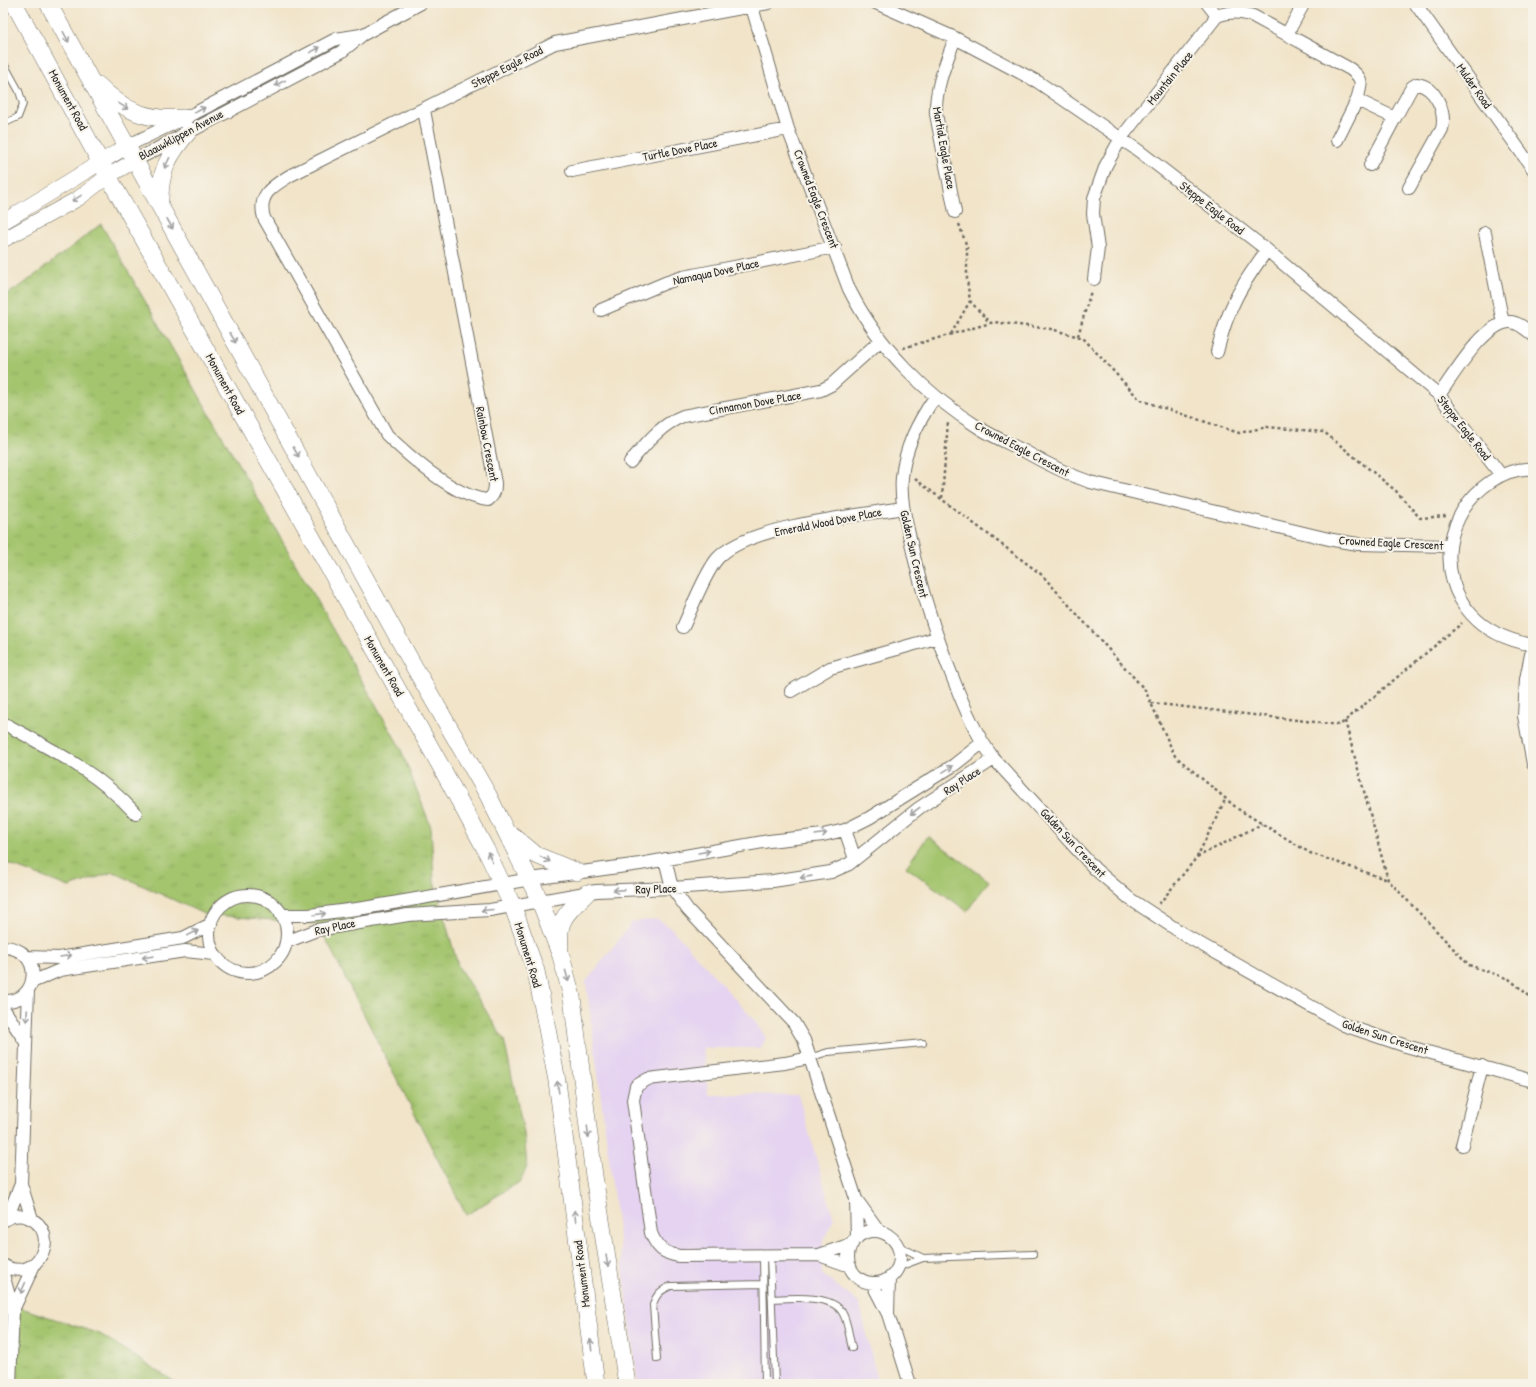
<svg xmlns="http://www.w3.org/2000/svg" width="1536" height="1387" viewBox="0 0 1536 1387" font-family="'Patrick Hand',sans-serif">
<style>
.built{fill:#e5d3f1}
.grass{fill:url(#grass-tufts);stroke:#68784c}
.pitch{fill:#a4c56e;stroke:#68784c}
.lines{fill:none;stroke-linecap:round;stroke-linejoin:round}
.service-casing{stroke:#706c62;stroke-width:8}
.minor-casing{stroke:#706c62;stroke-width:14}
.tertiary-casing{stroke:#706c62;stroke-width:16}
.secondary-casing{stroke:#706c62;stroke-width:18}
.path{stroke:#706c62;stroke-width:2.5;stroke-dasharray:3 3;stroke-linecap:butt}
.service{stroke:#fff;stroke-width:6}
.minor{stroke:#fff;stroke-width:12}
.tertiary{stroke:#fff;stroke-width:15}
.secondary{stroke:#fff;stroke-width:17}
.oneway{stroke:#a0a0a0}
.labels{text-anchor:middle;stroke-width:4;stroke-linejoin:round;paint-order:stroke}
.street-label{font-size:12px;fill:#2b2b2b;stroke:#f7f3e8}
</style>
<defs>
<pattern id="grass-tufts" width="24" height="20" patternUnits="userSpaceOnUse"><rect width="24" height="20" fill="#a4c56e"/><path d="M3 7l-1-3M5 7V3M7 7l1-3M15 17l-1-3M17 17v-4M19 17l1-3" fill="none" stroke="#8da95f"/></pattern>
</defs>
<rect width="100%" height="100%" fill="#f7f3e8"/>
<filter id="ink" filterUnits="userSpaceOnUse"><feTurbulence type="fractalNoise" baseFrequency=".025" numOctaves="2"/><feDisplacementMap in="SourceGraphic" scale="8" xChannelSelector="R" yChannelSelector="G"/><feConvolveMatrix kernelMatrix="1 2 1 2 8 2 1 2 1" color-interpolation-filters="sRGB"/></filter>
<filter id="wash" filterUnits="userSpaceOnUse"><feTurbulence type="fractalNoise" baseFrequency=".012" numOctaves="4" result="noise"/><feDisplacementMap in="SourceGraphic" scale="16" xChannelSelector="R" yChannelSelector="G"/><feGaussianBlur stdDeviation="0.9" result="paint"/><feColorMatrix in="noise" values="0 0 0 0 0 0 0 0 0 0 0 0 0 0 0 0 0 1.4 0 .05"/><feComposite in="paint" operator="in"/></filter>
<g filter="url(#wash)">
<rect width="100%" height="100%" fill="#f1e4c9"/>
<path class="built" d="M657 919 670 927 756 1022 766 1038 761 1048H703L708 1094 798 1095 834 1219 823 1241 822 1274 860 1304 878 1384H638L586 982 632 922Z"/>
<path class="grass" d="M101 224 400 747 431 827 434 881 458 966 504 1040 524 1133 527 1166 521 1181 466 1215 318 924 204 914 113 872 69 887 3 862V297L22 285Z
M3 1302 100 1334 178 1384H3Z"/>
<path class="pitch" d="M928 836 989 881 967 911 906 867Z"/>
</g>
<g filter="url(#ink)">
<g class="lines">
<defs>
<path id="service" d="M3 62 19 91 23 104 18 117 3 124
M809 1058 828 1052 923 1043
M897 1245 923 1258
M763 1256 765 1384
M770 1256 775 1384
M899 1267 923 1258 1033 1254
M772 1299C790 1298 832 1294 842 1312 848 1321 849 1337 852 1348
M657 1359 653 1305C656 1294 661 1290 671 1286L763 1284"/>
<path id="minor" d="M876 3 955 38 1038 82 1139 151 1267 250 1439 395 1501 475
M1207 3 1217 16
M1415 3 1533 169
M752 7 788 129 849 289C878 347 926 395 981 429 994 437 1010 444 1024 451 1045 463 1067 474 1090 482L1333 540 1358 544 1449 546
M1217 16C1231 11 1239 12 1253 16L1350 69C1365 80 1361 84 1357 100L1395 118 1412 87 1417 84C1436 87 1446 112 1442 129L1409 188
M1287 34 1304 3
M424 110 495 483C495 491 494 495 488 500 455 497 410 457 387 435L264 218C257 194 273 186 291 175L555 43 768 3
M1337 140 1357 100
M127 146 195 113 336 39 361 35
M134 161 341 52 362 35 421 3
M1370 165 1395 118
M572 171 788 129
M955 212 936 114C935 87 946 63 955 38
M1485 233 1503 323
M1094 279 1098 248 1093 214 1094 198 1106 165 1121 138 1217 16
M601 310 665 283 683 277 835 247
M1217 352C1228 307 1240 287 1267 250
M1439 395C1453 376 1483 324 1509 322 1517 321 1527 330 1533 335
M935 397C918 422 905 447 902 477 900 500 906 521 911 543 921 591 936 636 954 681 965 709 976 735 994 759L1095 869 1130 899 1188 937 1344 1025 1406 1046 1533 1081
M630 462C646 444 660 425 683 416L821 390 831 385 881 340
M1533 469C1518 468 1502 474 1490 482 1446 512 1435 573 1471 614 1487 632 1511 641 1533 645
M683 627C692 608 704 575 717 559 747 525 857 516 903 508
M1533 645 1526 679 1524 716 1533 764
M791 691 830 668 936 638
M3 723C51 749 99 773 136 814
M845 830 855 859
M665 859 672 888 688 910 794 1023 804 1040 856 1199 879 1231
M209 934a39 39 0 1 1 78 0a39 39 0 1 1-78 0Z
M281 915H309L364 908 531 879 640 864 769 841 823 835 845 830 869 818 954 765 982 743
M286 942 317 930 408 915 490 910 596 891 672 888 773 881 831 872 849 864 919 808 994 759
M3 947C45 948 40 1004 3 1001
M27 957 59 958 183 938 211 924
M32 982 60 970 185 951 214 954
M3 1008 25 1041
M809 1058 785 1063 648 1079 636 1086 633 1100 651 1233C657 1248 663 1253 679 1256L819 1255 852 1244
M1462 1145 1482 1066
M21 1184 32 1219
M856 1200 857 1238
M7 1218 21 1184 28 990
M3 1221C10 1216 19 1214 27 1217 64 1231 37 1286 3 1265
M848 1257a26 26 0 1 1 52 0a26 26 0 1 1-52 0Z
M819 1255 850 1266
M3 1274 13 1310 10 1384
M872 1283 888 1314 910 1384
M13 1310 34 1265
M888 1313 889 1279"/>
<path id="tertiary" d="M3 222 127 146
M3 240 79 198 108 176 134 161"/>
<path id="secondary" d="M14 3 108 176 439 763 486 850 513 907 536 971 557 1081 596 1384
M48 3 412 663 488 795 540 901 561 956 572 997 594 1176 627 1384
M98 85C124 111 146 121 184 118
M160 205C159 172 168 155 189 131
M512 835 536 855 577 872
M560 947C557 918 568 912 587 893"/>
</defs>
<use href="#service" class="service-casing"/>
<use href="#minor" class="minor-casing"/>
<use href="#tertiary" class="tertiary-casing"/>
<use href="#secondary" class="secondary-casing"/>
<path class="path" d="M959 224 967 247V279L970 301 990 323
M951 334 970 301
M1078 336 1091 291
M903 348 994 322 1051 329 1083 338 1140 400 1239 433 1267 427 1324 432 1396 491 1420 518 1447 516
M915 479 1042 575 1145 690 1175 756 1238 809 1310 853 1388 880
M942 498 948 422
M1151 703 1340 725 1462 623
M1345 721 1388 880 1469 965 1509 979 1533 999
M1197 857 1262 824
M1159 904 1197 857 1226 798"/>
<use href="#service" class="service"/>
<use href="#minor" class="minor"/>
<use href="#tertiary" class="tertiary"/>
<use href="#secondary" class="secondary"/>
</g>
<defs><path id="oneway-shaft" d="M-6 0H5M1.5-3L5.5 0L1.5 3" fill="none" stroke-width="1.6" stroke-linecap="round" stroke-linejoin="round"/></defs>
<g class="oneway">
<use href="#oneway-shaft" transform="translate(66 37) rotate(62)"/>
<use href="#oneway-shaft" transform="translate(315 50) rotate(-28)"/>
<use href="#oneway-shaft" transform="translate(280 83) rotate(153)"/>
<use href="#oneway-shaft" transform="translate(123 106) rotate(32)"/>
<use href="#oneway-shaft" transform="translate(200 110) rotate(-27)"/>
<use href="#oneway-shaft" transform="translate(167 163) rotate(116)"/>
<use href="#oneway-shaft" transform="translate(77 198) rotate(148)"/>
<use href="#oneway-shaft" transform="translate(170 224) rotate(61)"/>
<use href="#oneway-shaft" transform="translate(233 338) rotate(61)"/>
<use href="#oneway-shaft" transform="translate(296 452) rotate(61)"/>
<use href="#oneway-shaft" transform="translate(948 769) rotate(-31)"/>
<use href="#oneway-shaft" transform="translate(915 811) rotate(143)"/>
<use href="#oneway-shaft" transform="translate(821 834) rotate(-9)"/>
<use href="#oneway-shaft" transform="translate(704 852) rotate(-10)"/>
<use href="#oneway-shaft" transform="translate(490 857) rotate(-114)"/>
<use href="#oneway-shaft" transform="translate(545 859) rotate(27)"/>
<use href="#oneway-shaft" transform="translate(806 877) rotate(172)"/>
<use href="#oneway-shaft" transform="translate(619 890) rotate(177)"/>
<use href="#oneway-shaft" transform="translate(487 910) rotate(175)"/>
<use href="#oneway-shaft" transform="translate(320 914) rotate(-7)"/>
<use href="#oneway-shaft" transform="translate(193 933) rotate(-26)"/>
<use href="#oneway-shaft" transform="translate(66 956) rotate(-9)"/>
<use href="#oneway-shaft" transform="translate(148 957) rotate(171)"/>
<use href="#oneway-shaft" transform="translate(567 976) rotate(75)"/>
<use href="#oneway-shaft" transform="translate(27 1016) rotate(93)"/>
<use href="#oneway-shaft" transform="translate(558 1087) rotate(-98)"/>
<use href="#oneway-shaft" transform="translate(588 1132) rotate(83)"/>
<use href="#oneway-shaft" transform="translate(575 1216) rotate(-97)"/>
<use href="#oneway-shaft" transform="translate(607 1261) rotate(81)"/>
<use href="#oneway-shaft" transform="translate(23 1288) rotate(114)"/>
<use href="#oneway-shaft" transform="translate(591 1345) rotate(-97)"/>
</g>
</g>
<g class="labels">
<g class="street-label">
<text transform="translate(507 67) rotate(-27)" y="4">Steppe Eagle Road</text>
<text transform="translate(1170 78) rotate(-51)" y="4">Mountain Place</text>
<text transform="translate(1474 86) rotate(55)" y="4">Mulder Road</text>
<text transform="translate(68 100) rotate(61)" y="4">Monument Road</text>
<text transform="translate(181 135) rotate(-28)" y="4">Blaauwklippen Avenue</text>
<text transform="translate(944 148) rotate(80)" y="4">Martial Eagle Place</text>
<text transform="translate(680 150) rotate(-11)" y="4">Turtle Dove Place</text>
<text transform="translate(816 199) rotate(69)" y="4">Crowned Eagle Crescent</text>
<text transform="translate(1212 208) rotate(38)" y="4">Steppe Eagle Road</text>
<text transform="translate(716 272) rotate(-12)" y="4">Namaqua Dove Place</text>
<text transform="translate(225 384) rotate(61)" y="4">Monument Road</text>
<text transform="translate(755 403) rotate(-10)" y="4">Cinnamon Dove PLace</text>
<text transform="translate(1464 428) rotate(52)" y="4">Steppe Eagle Road</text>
<text transform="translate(487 444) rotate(79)" y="4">Rainbow Crescent</text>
<text transform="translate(1022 449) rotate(28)" y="4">Crowned Eagle Crescent</text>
<text transform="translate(828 522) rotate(-11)" y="4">Emerald Wood Dove Place</text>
<text transform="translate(1391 543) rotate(3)" y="4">Crowned Eagle Crescent</text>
<text transform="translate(914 554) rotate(77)" y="4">Golden Sun Crescent</text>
<text transform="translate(384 666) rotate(60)" y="4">Monument Road</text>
<text transform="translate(962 781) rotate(-33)" y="4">Ray Place</text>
<text transform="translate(1073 843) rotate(47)" y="4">Golden Sun Crescent</text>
<text transform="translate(656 889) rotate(-2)" y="4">Ray Place</text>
<text transform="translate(335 927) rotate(-12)" y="4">Ray Place</text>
<text transform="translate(528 955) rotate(73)" y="4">Monument Road</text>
<text transform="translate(1385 1037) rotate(18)" y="4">Golden Sun Crescent</text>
<text transform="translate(582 1274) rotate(-97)" y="4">Monument Road</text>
</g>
</g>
<rect width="1536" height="1387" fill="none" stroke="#f7f3e8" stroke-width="16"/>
</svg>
